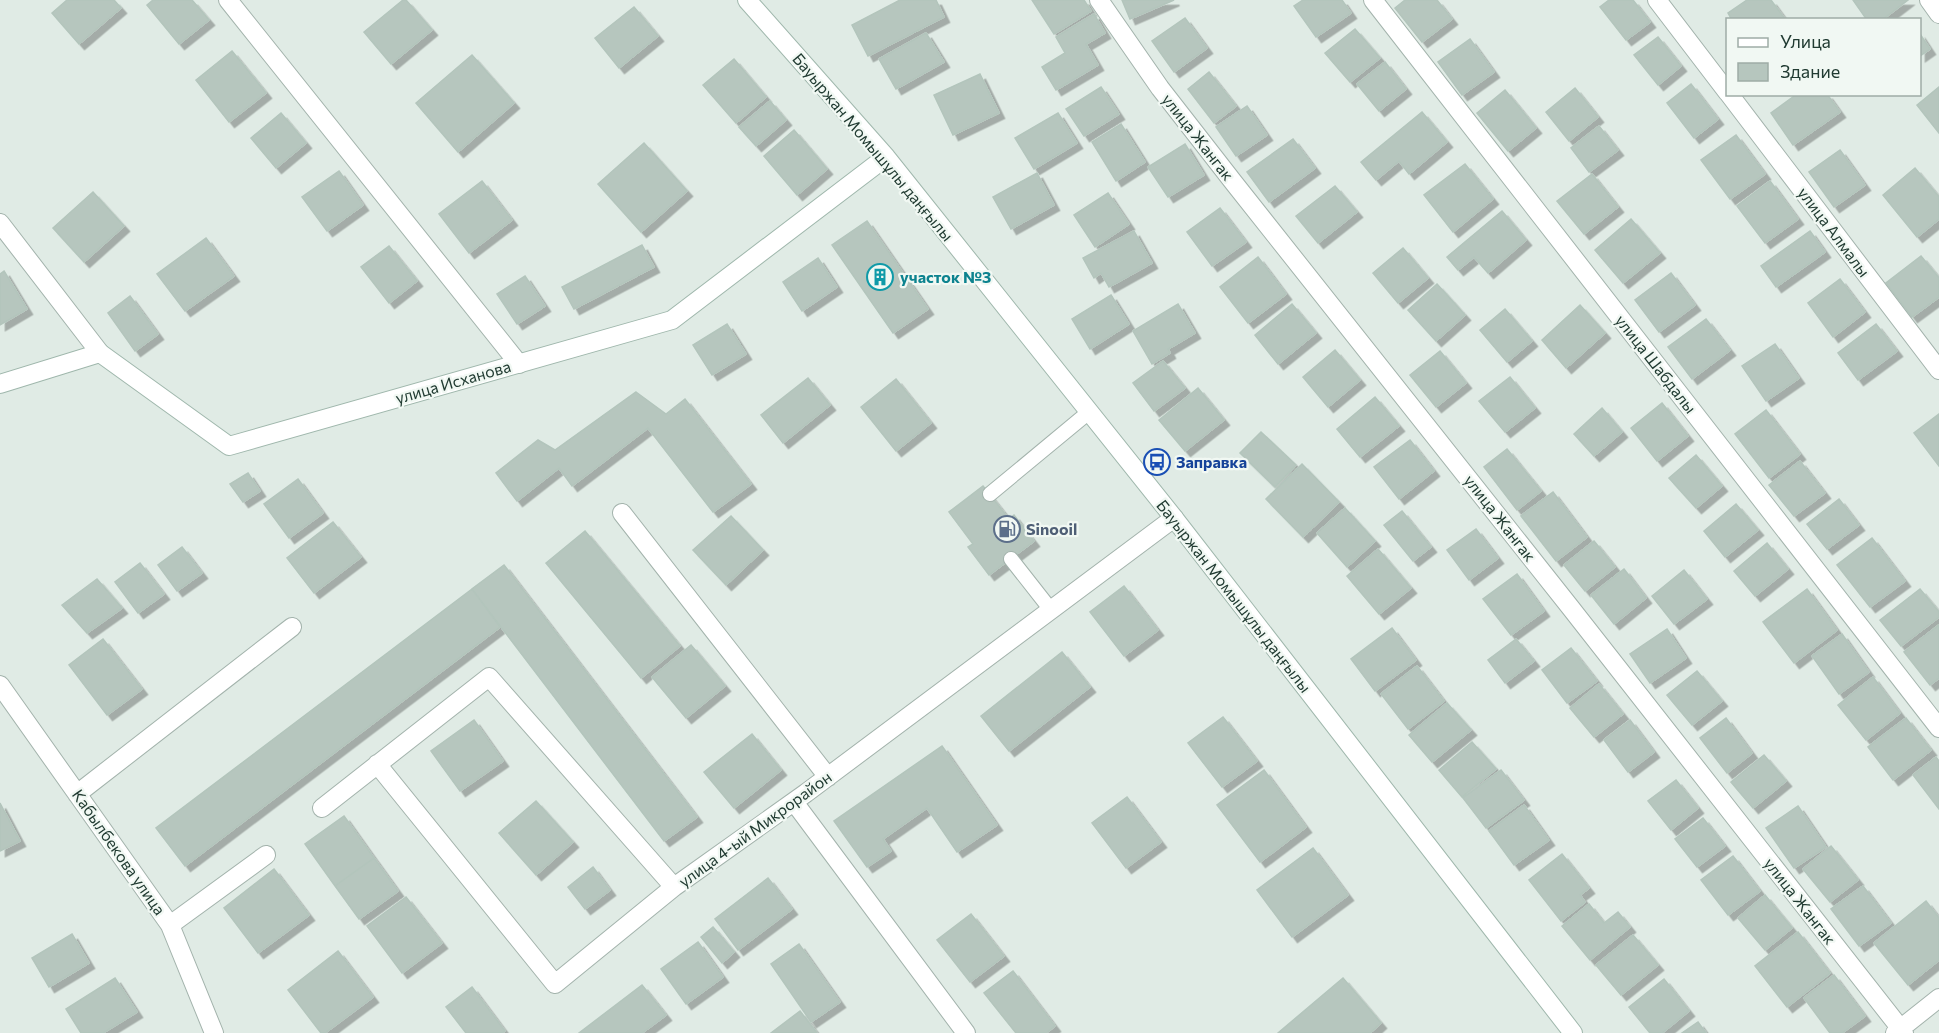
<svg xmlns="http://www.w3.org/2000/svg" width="1939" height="1033" viewBox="0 0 1939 1033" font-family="Commissioner,sans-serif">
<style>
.building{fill:#b6c6be;stroke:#b3c5bc;stroke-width:1.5;filter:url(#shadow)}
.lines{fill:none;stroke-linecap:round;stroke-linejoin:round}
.service-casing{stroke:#a3b3ac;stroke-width:16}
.minor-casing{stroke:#a3b3ac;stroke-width:20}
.secondary-casing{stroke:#9fb7ac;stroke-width:20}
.service{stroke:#fff;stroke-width:14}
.minor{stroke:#fff;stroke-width:18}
.secondary{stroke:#fff;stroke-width:18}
.labels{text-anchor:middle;stroke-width:4.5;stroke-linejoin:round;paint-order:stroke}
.street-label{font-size:16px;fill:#213b32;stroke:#f1f8f3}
.culture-label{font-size:16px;font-weight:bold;fill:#0d838f;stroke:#f1f8f3;text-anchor:start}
.transit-label{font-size:16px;font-weight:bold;fill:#164399;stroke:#f1f8f3;text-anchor:start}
.service-label{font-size:16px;font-weight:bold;fill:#4e5e75;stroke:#f1f8f3;text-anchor:start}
</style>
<defs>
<filter id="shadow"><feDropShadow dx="5.5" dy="5.5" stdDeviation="0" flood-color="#0004"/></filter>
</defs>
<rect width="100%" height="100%" fill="#e0ebe5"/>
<path class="building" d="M67 0H114L121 8 79 44 52 13Z
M153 0H192L209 20 179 44 147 5Z
M403 0H406L432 30 391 64 364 32Z
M900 0H936L944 17 868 56 852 25Z
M1032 0H1084L1091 11 1054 34Z
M1122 0H1174L1130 19Z
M1303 0H1342L1351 13 1316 37 1294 6Z
M1405 0H1437L1452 19 1422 42 1395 8Z
M1609 0H1633L1650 22 1626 40 1600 7Z
M1747 0H1771L1785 19 1732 20 1728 13Z
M1853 0H1908L1882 20H1867Z
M634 7 658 36 619 68 595 38Z
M1094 14 1105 33 1086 44 1098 65 1056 90 1042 67 1065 53 1056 37Z
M1185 18 1207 48 1174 72 1152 41Z
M1355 29 1380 58 1350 82 1325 53Z
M926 33 944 62 896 89 879 59Z
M1920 34 1930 49 1920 56Z
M1658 37 1681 66 1658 85 1634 55Z
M1470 39 1494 72 1462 95 1438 62Z
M232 51 266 93 229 122 196 80Z
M472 55 514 103 458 152 416 103Z
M734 59 766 97 736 123 703 85Z
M1385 62 1406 89 1379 111 1357 84Z
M1209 72 1236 106 1214 123 1188 89Z
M980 74 999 113 953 135 934 95Z
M1691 84 1718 119 1694 138 1667 103Z
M1101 87 1119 114 1084 136 1066 109Z
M1939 87V133L1917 105Z
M1575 88 1598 117 1569 141 1546 112Z
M1505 90 1536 128 1508 151 1477 113Z
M1797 94H1827L1840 112 1793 145 1771 113Z
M770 101 786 120 756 146 739 127Z
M1247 106 1267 135 1236 156 1216 127Z
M1422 112 1447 142 1409 174 1399 161 1376 180 1361 162Z
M281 113 306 143 276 168 251 138Z
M1058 113 1077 143 1034 169 1015 138Z
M1121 124 1145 162 1116 181 1092 142Z
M1599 126 1618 150 1589 172 1571 148Z
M794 130 827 169 797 195 764 156Z
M1736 135 1765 174 1730 199 1701 160Z
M1293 139 1315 168 1269 202 1247 172Z
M644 143 687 191 641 232 598 184Z
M1185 144 1204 175 1168 197 1148 167Z
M1840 150 1865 185 1834 207 1809 172Z
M1465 164 1493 199 1453 232 1424 195Z
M1915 168 1939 197V219L1917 237 1883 195Z
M339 171 363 205 327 231 302 197Z
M1037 173 1054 205 1011 229 993 197Z
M1592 174 1618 207 1584 234 1557 201Z
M482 181 512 220 469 253 439 214Z
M1770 181 1798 219 1765 243 1737 206Z
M1335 186 1357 212 1318 243 1296 216Z
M93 192 124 226 84 262 53 228Z
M1108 193 1129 224 1095 247 1074 215Z
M1220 208 1246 242 1212 266 1187 232Z
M1502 211 1526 240 1488 273 1474 257 1458 270 1447 257Z
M1631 219 1660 253 1623 283 1595 250Z
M867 221 928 309 893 333 832 245Z
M1134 231 1152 263 1109 287 1101 273 1094 278 1083 258Z
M1810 231 1825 252 1776 287 1761 266Z
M206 238 234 276 185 311 157 274Z
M642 245 654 267 574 309 562 287Z
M389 246 417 281 389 303 361 267Z
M1403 248 1428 278 1398 303 1373 273Z
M1921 256 1939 278V297L1912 317 1886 283Z
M1258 257 1286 294 1248 323 1220 287Z
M818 258 837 287 802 311 783 282Z
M4 271 27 309 0 325V274Z
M1671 273 1695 305 1659 332 1635 300Z
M525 276 545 306 517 324 497 294Z
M1840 279 1865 312 1833 337 1808 303Z
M1437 284 1465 315 1436 341 1408 310Z
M1111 295 1129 324 1090 349 1072 319Z
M130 296 158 334 135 351 108 313Z
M1178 304 1195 333 1168 349 1170 353 1152 364 1133 331Z
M1292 304 1316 333 1278 364 1255 335Z
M1580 305 1605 333 1566 368 1542 340Z
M1505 309 1532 341 1507 362 1480 330Z
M1706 319 1730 350 1692 379 1668 347Z
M727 324 746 354 712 375 693 345Z
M1876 324 1897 351 1858 380 1838 353Z
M1775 344 1799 378 1766 401 1742 366Z
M1335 350 1360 380 1328 407 1303 377Z
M1440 351 1466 383 1436 407 1410 375Z
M1163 361 1185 388 1154 411 1133 383Z
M1510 377 1535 408 1505 432 1479 401Z
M808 378 830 405 783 443 761 415Z
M896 379 931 423 896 451 861 407Z
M1198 388 1224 420 1185 451 1159 420Z
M636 392 666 414 685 399 751 484 713 512 648 428 572 486 559 468 517 501 496 473 538 440 555 450Z
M1375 397 1399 426 1360 457 1337 429Z
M1662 403 1688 436 1657 461 1631 428Z
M1602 408 1622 432 1594 456 1574 434Z
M1766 410 1800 454 1769 478 1735 434Z
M1939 414V466L1914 433Z
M1261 432 1296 465 1275 487 1240 453Z
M1410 440 1434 471 1399 499 1374 467Z
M1507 449 1541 491 1517 510 1484 467Z
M1696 455 1722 486 1696 508 1669 478Z
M1800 461 1825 493 1794 516 1769 485Z
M1302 464 1339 502 1303 537 1266 499Z
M248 473 260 491 243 502 230 484Z
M298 479 323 513 289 538 264 504Z
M983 486 1009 519 1014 515 1034 541 989 575 968 547 973 544 949 512Z
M1553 492 1587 537 1556 561 1521 516Z
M1839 499 1859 525 1827 549 1807 524Z
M1736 504 1758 530 1725 557 1704 531Z
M1345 508 1375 541 1347 567 1317 533Z
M1402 511 1431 547 1413 561 1384 525Z
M731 516 763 550 726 585 693 550Z
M333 522 361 557 314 593 287 558Z
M1476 529 1498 558 1469 580 1447 550Z
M585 531 680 646 641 678 546 563Z
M1872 538 1905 581 1870 607 1837 565Z
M1594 541 1615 567 1585 591 1564 565Z
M1767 543 1788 569 1755 596 1734 571Z
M182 547 202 573 177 591 158 565Z
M1378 549 1411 588 1379 614 1347 576Z
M140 563 164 594 138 613 115 582Z
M504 565 697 817 664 841 472 589Z
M1624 569 1646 598 1614 624 1591 595Z
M1684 570 1707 599 1674 624 1652 596Z
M1517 574 1544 611 1511 635 1483 599Z
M97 579 122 608 87 633 62 605Z
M1124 586 1158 630 1124 656 1090 612Z
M472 589 500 627 185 866 156 828Z
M1807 589 1837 630 1794 663 1763 622Z
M1920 589 1939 612V617L1901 646 1880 620Z
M1939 625V678L1930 685 1904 652Z
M1392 628 1416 660 1375 691 1351 659Z
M1667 629 1686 658 1650 683 1630 654Z
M1842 634 1869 672 1839 694 1812 656Z
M103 639 142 689 107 715 69 665Z
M1516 639 1534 661 1505 683 1488 660Z
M691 645 725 686 686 718 652 677Z
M1571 648 1597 681 1567 703 1542 670Z
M1062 652 1090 687 1009 751 981 716Z
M1417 666 1444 701 1408 729 1381 694Z
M1697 671 1722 701 1692 725 1667 695Z
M1873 677 1900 713 1866 740 1838 705Z
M1599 684 1623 714 1594 737 1570 708Z
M1447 703 1471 730 1432 762 1409 735Z
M1223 717 1257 761 1222 787 1188 743Z
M1726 718 1752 753 1727 773 1700 738Z
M1906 718 1931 750 1893 780 1868 747Z
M474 720 503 761 460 791 431 751Z
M1630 720 1654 752 1628 772 1604 740Z
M752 734 781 770 734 808 704 772Z
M1472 742 1496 769 1462 797 1439 770Z
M942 746 997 825 957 852 927 808 883 839 891 851 867 867 834 821Z
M1764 755 1786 781 1753 808 1731 782Z
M1936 757 1939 761V809L1913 775Z
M1264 770 1306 827 1260 862 1217 805Z
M1501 770 1524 800 1486 828 1463 798Z
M1676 780 1698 808 1671 830 1648 801Z
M1127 797 1161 842 1126 868 1092 823Z
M536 801 573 842 536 875 499 833Z
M0 803 20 841 0 851Z
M1524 805 1549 840 1514 865 1489 831Z
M1798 806 1826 847 1794 868 1766 828Z
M344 816 374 858 335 886 305 844Z
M1703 818 1725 846 1697 867 1675 839Z
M1831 846 1858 880 1830 902 1803 869Z
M1313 848 1348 895 1292 937 1257 890Z
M1562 854 1589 888 1580 895 1585 902 1561 921 1529 880Z
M1733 856 1760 891 1728 915 1701 880Z
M374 858 398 891 359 919 335 886Z
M593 867 610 890 585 909 568 887Z
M274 869 309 915 258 953 224 908Z
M768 878 792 909 738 950 715 919Z
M1863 886 1891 923 1859 946 1831 909Z
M1765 895 1792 928 1765 950 1738 918Z
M406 897 442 943 402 973 367 926Z
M1926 901 1939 918V960L1908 985 1874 943Z
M1589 904 1604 923 1618 912 1630 927 1590 960 1562 926Z
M971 914 1004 956 970 982 937 940Z
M713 927 734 952 722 963 701 937Z
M1798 932 1830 973 1787 1007 1755 966Z
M72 934 89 963 49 987 32 958Z
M1633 935 1658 965 1621 995 1596 965Z
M698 942 723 977 686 1004 661 969Z
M799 944 840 1002 811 1022 771 964Z
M338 951 373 997 325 1033H321L288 990Z
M1013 971 1055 1026 1046 1033H1016L984 993Z
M1834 975 1865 1016 1842 1033H1830L1804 998Z
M115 978 137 1012 103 1033H81L66 1009Z
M1343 978 1381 1023 1370 1033H1278Z
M1664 979 1689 1011 1662 1033H1650L1629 1007Z
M642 985 666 1015 642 1033H579Z
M472 987 505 1031 502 1033H466L446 1007Z
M800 1011 817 1033H771Z
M1698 1022 1706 1033H1682Z"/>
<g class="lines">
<defs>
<path id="service" d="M990 494 1089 412
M1011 559 1051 610"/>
<path id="minor" d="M228 0 519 364
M1099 0 1160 88 1234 183 1570 607 1904 1033
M1373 0 1939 728
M1657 0 1728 93
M1929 0 1939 14
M1729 94 1939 370
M0 223 100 353
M622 513 828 777
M0 685 170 925 214 1033
M377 764 555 984 674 887
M77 794 292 627
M794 802 966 1033
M322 808 489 677 674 887 806 793 1174 518
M170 925 266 855
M1895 1033 1939 998"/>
<path id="secondary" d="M747 0 886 157 1174 518 1573 1033
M0 384 100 353 229 446 672 320 886 157"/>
</defs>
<use href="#service" class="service-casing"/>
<use href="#minor" class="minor-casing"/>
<use href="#secondary" class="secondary-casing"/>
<use href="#service" class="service"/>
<use href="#minor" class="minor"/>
<use href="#secondary" class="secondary"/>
</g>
<defs>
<symbol id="building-ring" viewBox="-11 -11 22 22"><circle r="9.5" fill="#f1f8f3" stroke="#0f9aa8" stroke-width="1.5"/><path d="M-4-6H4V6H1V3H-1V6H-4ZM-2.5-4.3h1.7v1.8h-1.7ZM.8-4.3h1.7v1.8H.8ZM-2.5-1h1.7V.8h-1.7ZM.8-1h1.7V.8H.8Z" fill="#0f9aa8"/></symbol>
<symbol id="bus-ring" viewBox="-11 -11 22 22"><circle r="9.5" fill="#f1f8f3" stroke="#1a4fb4" stroke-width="1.5"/><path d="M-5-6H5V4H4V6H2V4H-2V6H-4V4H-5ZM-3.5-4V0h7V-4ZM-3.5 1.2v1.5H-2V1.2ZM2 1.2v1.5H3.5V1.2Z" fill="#1a4fb4"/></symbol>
<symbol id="fuel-ring" viewBox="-11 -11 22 22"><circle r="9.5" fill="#f1f8f3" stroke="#5c6f8a" stroke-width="1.5"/><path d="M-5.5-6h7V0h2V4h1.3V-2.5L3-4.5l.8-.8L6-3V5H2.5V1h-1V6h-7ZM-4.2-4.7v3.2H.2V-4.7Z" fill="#5c6f8a"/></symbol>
</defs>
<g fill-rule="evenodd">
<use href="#building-ring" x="865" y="262" width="30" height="30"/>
<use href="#bus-ring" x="1142" y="447" width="30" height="30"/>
<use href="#fuel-ring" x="992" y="514" width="30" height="30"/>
</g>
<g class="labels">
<g class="street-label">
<text transform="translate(1198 137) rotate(52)" y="6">улица Жангак</text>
<text transform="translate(873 147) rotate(50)" y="6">Бауыржан Момышұлы даңғылы</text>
<text transform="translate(1834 232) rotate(53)" y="6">улица Алмалы</text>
<text transform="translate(1656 364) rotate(52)" y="6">улица Шабдалы</text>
<text transform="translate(453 382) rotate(-16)" y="6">улица Исханова</text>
<text transform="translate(1500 518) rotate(52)" y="6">улица Жангак</text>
<text transform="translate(1234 596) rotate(52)" y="6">Бауыржан Момышұлы даңғылы</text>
<text transform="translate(755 829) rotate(-36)" y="6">улица 4-ый Микрорайон</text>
<text transform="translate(119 852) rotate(55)" y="6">Кабылбекова улица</text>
<text transform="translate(1800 901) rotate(52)" y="6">улица Жангак</text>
</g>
<g class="culture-label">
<text x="900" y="283">участок №3</text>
</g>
<g class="transit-label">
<text x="1176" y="468">Заправка</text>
</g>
<g class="service-label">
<text x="1026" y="535">Sinooil</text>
</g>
</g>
<rect x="1726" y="18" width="195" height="78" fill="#f1f8f3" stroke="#9eaca6" stroke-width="1.5"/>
<rect x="1738" y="38" width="30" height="9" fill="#ffffff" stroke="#9eaca6" stroke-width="1.5"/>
<text x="1780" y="48" font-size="18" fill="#213b32">Улица</text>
<rect x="1738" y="63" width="30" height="18" fill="#b6c6be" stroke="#9eaca6" stroke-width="1.5"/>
<text x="1780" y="78" font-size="18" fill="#213b32">Здание</text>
</svg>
